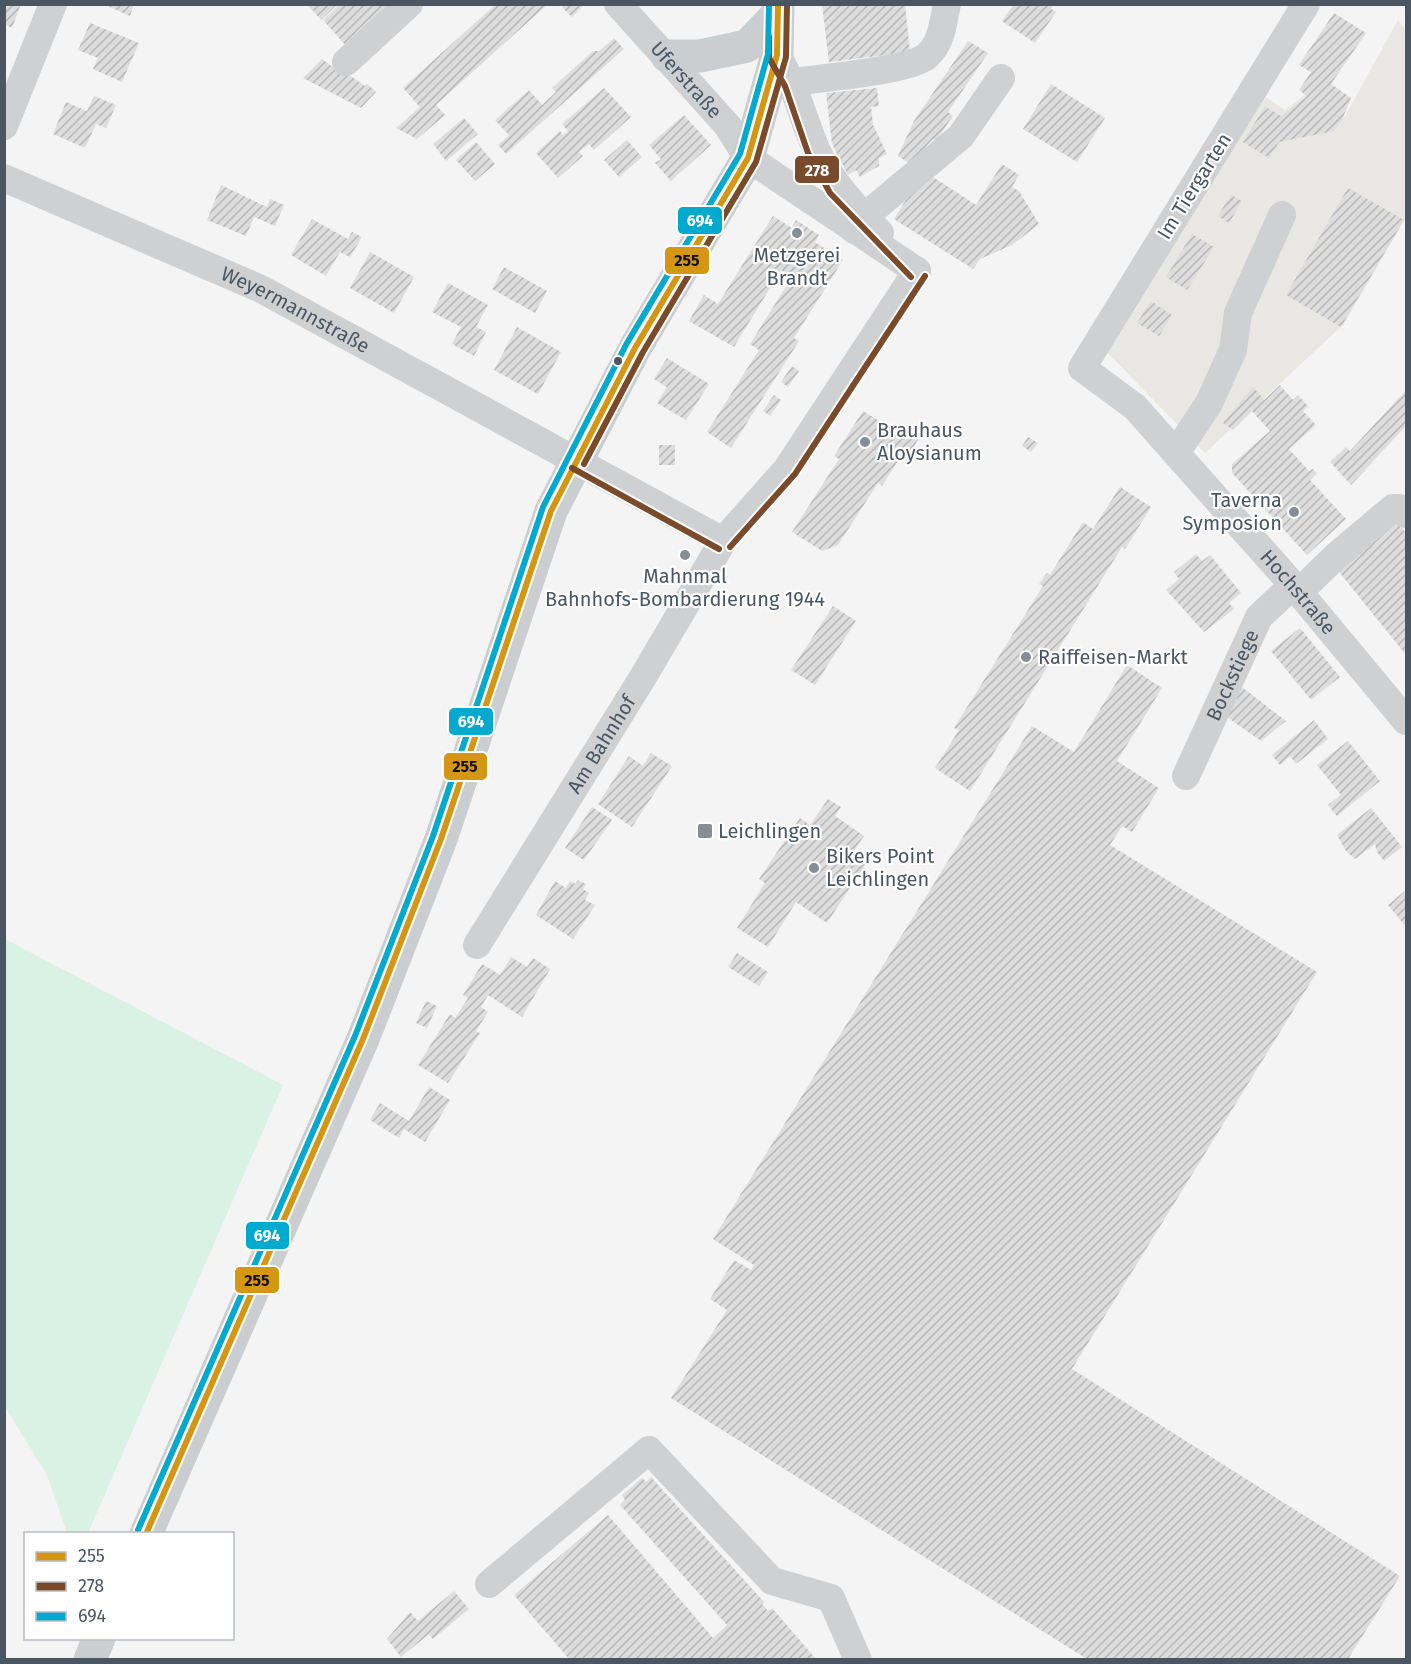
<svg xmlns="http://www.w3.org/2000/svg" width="1411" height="1664" viewBox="0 0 1411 1664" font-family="'Fira Sans',sans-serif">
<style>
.commercial{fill:#e8e7e3}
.green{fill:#d9f2e3}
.building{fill:url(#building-hatch)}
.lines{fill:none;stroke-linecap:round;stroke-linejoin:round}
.minor{stroke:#ced0d2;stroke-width:28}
.major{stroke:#caced1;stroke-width:33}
.bus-1-casing{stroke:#fff;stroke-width:10}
.bus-2-casing{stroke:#fff;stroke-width:10}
.bus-3-casing{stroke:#fff;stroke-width:10}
.bus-1{stroke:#d49613;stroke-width:6}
.bus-2{stroke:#7a4b2a;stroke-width:6}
.bus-3{stroke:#00a9ce;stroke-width:6}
.poi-dot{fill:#868d94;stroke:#fff;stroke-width:2}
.bus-dot{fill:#4a5661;stroke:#fff;stroke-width:2}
.labels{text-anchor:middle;stroke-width:4.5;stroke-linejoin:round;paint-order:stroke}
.street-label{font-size:20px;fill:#4a5661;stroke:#fff}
.poi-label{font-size:20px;fill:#4a5661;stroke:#fff;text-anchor:start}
.line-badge{stroke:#fff;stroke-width:2}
.badge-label{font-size:16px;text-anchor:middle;font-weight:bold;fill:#fff}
.pale-badge-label{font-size:16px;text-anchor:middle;font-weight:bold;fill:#111}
</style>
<defs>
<pattern id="building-hatch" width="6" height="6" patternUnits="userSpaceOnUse" patternTransform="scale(1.5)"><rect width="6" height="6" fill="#ddddde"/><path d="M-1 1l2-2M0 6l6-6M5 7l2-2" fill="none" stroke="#b5b6b7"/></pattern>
</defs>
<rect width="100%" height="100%" fill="#f4f4f4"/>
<path class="commercial" d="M1398 20 1406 30V217L1344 324 1205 453 1102 347 1264 96 1285 110 1307 93 1344 118Z"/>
<path class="green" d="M5 939 283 1085 88 1533H67L47 1475 5 1407Z"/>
<path class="building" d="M4 4H21L12 28 4 24Z
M103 4H134L130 16Z
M307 4H338L321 20Z
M340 4H395L347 47 323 20Z
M496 4H548L436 105 445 115 417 139 396 128 420 107 403 88Z
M565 4H585L572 17 562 7Z
M822 4H905L910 52 829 62Z
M1014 4H1054L1051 9 1056 12 1035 43 1002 21Z
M1334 13 1366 33 1331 84 1351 98 1342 120 1334 131 1279 142 1269 158 1243 142 1265 106 1281 116 1307 96 1299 90 1311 72 1299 65Z
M90 23 139 43 122 82 93 69 98 58 78 50Z
M614 38 624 49 506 154 498 145 509 135 495 120 529 90 542 105 556 92 552 88 593 51H599Z
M968 41 988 53 948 112 953 116 936 141 933 139 910 164 898 156 914 121Z
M322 59 342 74 345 72 365 86 367 84 376 92 361 108 303 78Z
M1051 84 1105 118 1077 162 1023 129Z
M604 88 631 117 594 150 589 144 579 152 583 156 558 178 536 153 560 131 563 135 568 131 562 124Z
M877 88 879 106 871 107 873 125 887 154 879 158V166L860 177 856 170 848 175 832 144 826 93Z
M94 96 116 105 106 128 96 124 85 148 53 134 66 102 87 111Z
M684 115 711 145 671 181 655 163 661 159 649 145Z
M464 118 478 134 446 161 433 144Z
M627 140 642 157 619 177 604 160Z
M476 142 495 164 475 181 456 160Z
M1002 164 1019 175 1012 187 1019 191 1039 224 1012 245 980 259 973 269 894 219 919 179 930 175 976 205Z
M221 185 267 207 270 199 284 205 275 226 254 217 246 236 207 220Z
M1348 188 1404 220 1341 327 1286 295Z
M1231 195 1242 201 1229 223 1218 216Z
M773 216 792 228 796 220 819 235 815 242 843 260 794 338 799 341 731 448 707 432 759 350 750 344 792 277 781 270 734 347 689 321 704 295 718 304Z
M312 219 348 239 352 232 362 237 350 257 340 252 326 276 291 255Z
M1192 234 1214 247 1187 290 1166 277Z
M370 252 414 277 394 313 350 288Z
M504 267 547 291 535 313 492 289Z
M448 283 488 305 476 327 486 332 474 356 452 344 461 327 432 312Z
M1151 301 1172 315 1159 336 1137 323Z
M517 327 561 352 538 394 494 370Z
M667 358 709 384 686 420 657 403 667 387 654 379Z
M792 366 799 371 788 387 781 382Z
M1280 385 1293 400 1298 395 1308 406 1303 411 1316 425 1289 449 1309 471 1313 469 1317 473 1310 480 1346 519 1307 555 1232 473V464L1270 431 1252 411 1233 430 1223 423 1253 387 1264 400Z
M1406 390V426L1351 485 1330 462 1346 447 1350 451Z
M774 395 781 400 770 416 763 411Z
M863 411 902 435 908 426 921 435 908 456 903 453 882 486 878 483 838 545 822 551 792 532 839 459 834 456Z
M1028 437 1038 443 1031 452 1022 446Z
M659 445H675V465H659Z
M1120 487 1151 507 1125 549 1122 547 970 791 935 768 959 730 954 728 1043 586 1039 584 1047 573 1050 575 1083 522 1093 529Z
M1395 520 1406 533V655L1336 568Z
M1196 554 1202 561 1210 555 1241 593 1229 603 1234 609 1204 632 1166 590 1179 579 1174 572Z
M833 606 856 621 815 685 791 670Z
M1300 628 1340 677 1311 700 1271 651Z
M1127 665 1162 688 1117 761 1159 788 1132 832 1122 826 1110 845 1317 972 1072 1369 1400 1576 1348 1659H1087L671 1398 727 1310 710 1299 734 1260 751 1270 754 1265 713 1239 1032 726 1074 752Z
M1238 684 1286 721 1261 741 1224 715Z
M1314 720 1328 739 1296 764 1290 756 1280 765 1272 755Z
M1348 741 1380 781 1337 816 1328 805 1341 795 1317 765Z
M651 753 672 766 632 827 598 804 629 756 643 766Z
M828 799 841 807 835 816 864 836 853 852 867 862 827 923 796 902 768 947 737 928 765 883 759 879 800 818 810 825Z
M592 807 612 820 584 860 565 848Z
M1371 808 1402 847 1384 861 1377 852 1375 844 1355 859 1346 851 1337 835Z
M578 880 586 884 583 889 589 893 585 900 595 905 573 939 536 915 555 881 566 888 570 881 575 884Z
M1406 890V927L1388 905Z
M737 953 768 972 759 986 728 967Z
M511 957 527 967 533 958 550 969 522 1017 488 995 481 1007 488 1012 476 1031 480 1033 448 1083 418 1065 450 1014 455 1018 468 998 463 995 482 964 500 975Z
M426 1001 437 1006 427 1028 416 1023Z
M429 1087 450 1100 425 1142 404 1129 399 1138 370 1120 380 1103 409 1121Z
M651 1477 764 1602 762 1604 768 1611 772 1608 816 1659H569L514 1595 608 1515 713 1638 727 1625 620 1505 625 1500 622 1495 642 1478 646 1482Z
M454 1591 469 1609 433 1639 429 1634 401 1657 387 1639 410 1612 418 1621Z"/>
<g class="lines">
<g class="minor">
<path id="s1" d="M618 4 727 125 748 158 917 271"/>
<path id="s2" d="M1306 4 1082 368 1135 407 1293 585 1406 721"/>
<path d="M777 55C796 87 802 116 816 149 831 182 855 207 880 233"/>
<path d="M346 62 409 4"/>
<path d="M793 82C820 78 912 71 928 55 942 42 943 22 947 4"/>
<path d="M4 126 53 4"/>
<path id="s3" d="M4 178 261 289 723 541"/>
<path d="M854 230 864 217 961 136 1001 78"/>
<path d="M1176 453 1209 403 1233 350 1238 313 1282 215"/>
<path d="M1299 592 1335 557 1393 508H1399L1406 514"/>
<path id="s4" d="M1186 776 1259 617 1293 585"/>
<path id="s5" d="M477 945 643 677 723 541 787 469 917 271"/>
<path d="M489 1584 649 1450 772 1581 831 1598 858 1660"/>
</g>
<path class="major" d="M667 56H700L747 46 778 14
M146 1534 363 1039 441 839 551 511 635 348 748 158 777 55 778 4
M90 1660 99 1638"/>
<defs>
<path id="bus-1" d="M146 1534 363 1039 441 839 551 511 635 348 748 158 777 55 778 4"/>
<path id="bus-2" d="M769 37V58L785 86 808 153 830 193 911 277
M584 464 643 352 756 162 786 57 787 4
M572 468 719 549
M730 547 795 474 925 276"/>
<path id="bus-3" d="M138 1530 355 1036 433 836 543 507 627 343 740 154 768 54 769 4"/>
</defs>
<use href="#bus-1" class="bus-1-casing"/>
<use href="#bus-2" class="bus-2-casing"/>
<use href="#bus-3" class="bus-3-casing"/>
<use href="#bus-1" class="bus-1"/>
<use href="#bus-2" class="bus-2"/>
<use href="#bus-3" class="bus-3"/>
</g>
<g class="poi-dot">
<circle cx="797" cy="233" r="6"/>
<circle cx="865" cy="442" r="6"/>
<circle cx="1294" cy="512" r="6"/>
<circle cx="685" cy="555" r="6"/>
<circle cx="1026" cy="657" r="6"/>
<rect x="697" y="823" width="16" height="16" rx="3"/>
<circle cx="814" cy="868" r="6"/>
</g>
<circle class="bus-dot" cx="618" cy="361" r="5"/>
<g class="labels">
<g class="street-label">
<text dy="7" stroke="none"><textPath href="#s1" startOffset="102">Uferstraße</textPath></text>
<text transform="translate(1194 186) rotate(-58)" y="7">Im Tiergarten</text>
<text dy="7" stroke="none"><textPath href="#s3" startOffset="320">Weyermannstraße</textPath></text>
<text dy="7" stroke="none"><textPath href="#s2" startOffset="740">Hochstraße</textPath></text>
<text dy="7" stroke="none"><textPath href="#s4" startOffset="111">Bockstiege</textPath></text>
<text dy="7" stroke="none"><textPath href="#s5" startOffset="236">Am Bahnhof</textPath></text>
</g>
<g class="poi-label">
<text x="797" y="262" text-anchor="middle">Metzgerei<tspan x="797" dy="23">Brandt</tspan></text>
<text x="877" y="437">Brauhaus<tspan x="877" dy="23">Aloysianum</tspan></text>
<text x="1282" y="507" text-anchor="end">Taverna<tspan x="1282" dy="23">Symposion</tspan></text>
<text x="685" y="583" text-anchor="middle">Mahnmal<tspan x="685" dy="23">Bahnhofs-Bombardierung 1944</tspan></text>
<text x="1038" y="664">Raiffeisen-Markt</text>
<text x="718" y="838">Leichlingen</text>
<text x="826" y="863">Bikers Point<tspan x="826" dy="23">Leichlingen</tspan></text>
</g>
</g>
<g class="line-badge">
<rect x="794" y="155" width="46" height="29" rx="6" fill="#7a4b2a"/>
<rect x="677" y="206" width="46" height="29" rx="6" fill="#00a9ce"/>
<rect x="664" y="246" width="46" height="29" rx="6" fill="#d49613"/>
<rect x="448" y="707" width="46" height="29" rx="6" fill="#00a9ce"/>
<rect x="443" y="752" width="45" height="29" rx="6" fill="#d49613"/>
<rect x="245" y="1221" width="45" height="29" rx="6" fill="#00a9ce"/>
<rect x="234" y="1266" width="46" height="28" rx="6" fill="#d49613"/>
</g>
<g class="badge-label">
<text x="817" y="176">278</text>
<text x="700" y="226">694</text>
<text x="471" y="727">694</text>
<text x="267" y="1241">694</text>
</g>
<g class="pale-badge-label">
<text x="687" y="266">255</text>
<text x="465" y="772">255</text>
<text x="257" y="1286">255</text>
</g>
<rect width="1411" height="1664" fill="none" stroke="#4a5661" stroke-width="12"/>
<rect x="24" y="1532" width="210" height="108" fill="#ffffff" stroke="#b7bbc0" stroke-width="1.5"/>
<rect x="36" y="1552" width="30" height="9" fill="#d49613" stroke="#b7bbc0" stroke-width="1.5"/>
<text x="78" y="1562" font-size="18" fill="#4a5661">255</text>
<rect x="36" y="1582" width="30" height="9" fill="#7a4b2a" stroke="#b7bbc0" stroke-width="1.5"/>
<text x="78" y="1592" font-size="18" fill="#4a5661">278</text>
<rect x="36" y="1612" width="30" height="9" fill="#00a9ce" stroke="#b7bbc0" stroke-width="1.5"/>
<text x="78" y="1622" font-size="18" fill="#4a5661">694</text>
</svg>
